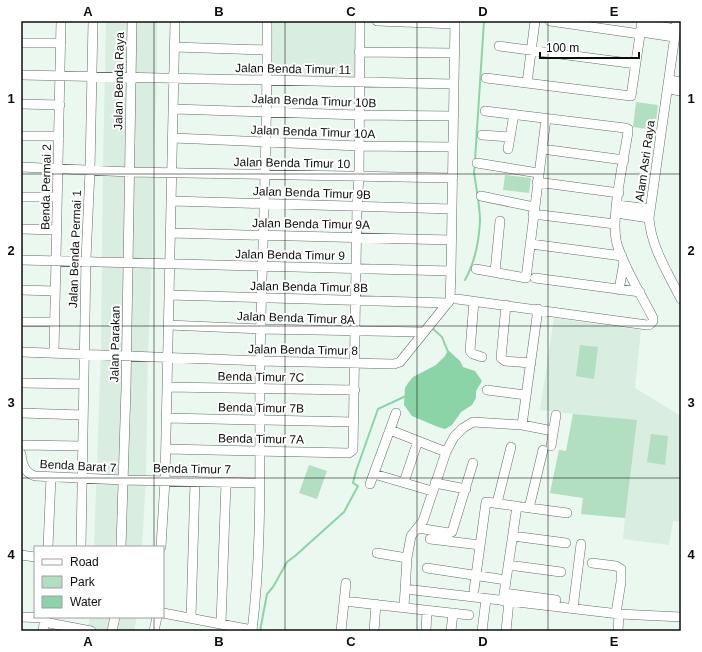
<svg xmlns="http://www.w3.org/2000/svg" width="702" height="652" viewBox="0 0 702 652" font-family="Arial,sans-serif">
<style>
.built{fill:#d9ede0}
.green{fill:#b2dec2}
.water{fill:#8ad4a8}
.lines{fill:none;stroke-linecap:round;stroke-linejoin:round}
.stream{stroke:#8ad4a8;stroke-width:2}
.minor-casing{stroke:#636e67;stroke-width:10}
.minor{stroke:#fff;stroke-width:9}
.grid{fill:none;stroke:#0b0f0c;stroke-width:1;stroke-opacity:0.55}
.labels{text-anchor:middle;stroke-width:4;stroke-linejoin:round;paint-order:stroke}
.street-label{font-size:12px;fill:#0b0f0c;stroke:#fff}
.neatline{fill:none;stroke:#0b0f0c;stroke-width:1.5}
.grid-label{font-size:13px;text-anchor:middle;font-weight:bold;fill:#0b0f0c}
</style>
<rect width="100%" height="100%" fill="#ebf8f0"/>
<path class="built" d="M106 21H157V72L153 168 152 259 148 351 146 475 142 547H94L101 350 103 166Z
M269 21 357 22 356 80 268 78Z
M554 318 641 330 635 388 681 416V522L673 521 669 545 623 539 625 518 581 514 583 498 550 493 559 450 566 451 573 414 540 410Z
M90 617H137L134 631H87Z"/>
<path class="green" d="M636 102 658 105 655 130 633 127Z
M505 175 531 178 529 193 503 190Z
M580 345 598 347 594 379 576 376Z
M573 414 637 420 625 518 581 514 583 498 550 493 559 450 566 451Z
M651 434 668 436 665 465 647 462Z
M309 465 327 471 317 499 299 493Z"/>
<path class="water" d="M448 350 460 361 463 367 475 371 482 381 476 391V398L472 405 461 412 452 425 445 429 438 427 412 416 404 405 405 388 408 383 413 377 436 365 445 356Z"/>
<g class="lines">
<path class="stream" d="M475 160 484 21
M465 280C475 262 479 241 480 221 480 205 476 188 474 172L475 164
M432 328 442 337 448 352
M260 631 267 594 273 587 287 562 295 556 344 512 358 486 353 483 356 471 378 409 406 396"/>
<defs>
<path id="minor" d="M377 21 455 24
M550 21 640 34
M677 21 649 218C651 247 668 273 681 299
M642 23 675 29
M641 32 674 37
M21 43H61
M499 46 636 64
M174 47 267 50
M359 52 455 53
M21 75 454 84
M486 78 631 96 642 21
M669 80 681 82
M527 83 535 21
M668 89 681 91
M21 104 60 105
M174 109 359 115 454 116
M482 135 510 137
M21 136H59
M173 138 359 146 453 147
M508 149 514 114
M542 149 624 160
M477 163 538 173
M21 167 130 172 453 178
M537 182 619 193
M481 196 534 207
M21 197H57
M172 201 452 209
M617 205 650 209
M616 213 649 218
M533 214 615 224
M21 229 57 230
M170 233 451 240
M531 244 622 256
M21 260 451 271
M476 269 526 278 546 119
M495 272 500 221
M535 278 640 292
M21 290 55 291
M619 290 624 262
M169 295 448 303
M457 299 647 325H649L653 321V318C641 294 625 270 617 244 610 219 624 159 628 132V129L625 128 485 111
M474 301 470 351 473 354 482 357
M506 305 501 358 505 361 531 363
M21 322H55
M168 325 261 329 423 332
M21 352 260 361 394 364 400 362 450 300 451 271 455 21
M54 353 61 21
M21 383 84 384
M167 387 355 390
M487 390 526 395
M21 413 83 415
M166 418 354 422
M522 425 538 309
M390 430 446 452
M21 445 83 446
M551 446 556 415
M166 449 349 453 353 450 357 207 359 176 360 21
M21 454C22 463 24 473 35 476L124 480 259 483
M374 474 432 491
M404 482 418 441
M435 483 466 489
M370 484 396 413
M497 503 511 447
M529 508 543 450
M418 528 449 533 452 532 473 463
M513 536 566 543
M430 539 480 545
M48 547 51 477
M81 547 86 259 90 170 93 21
M121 547 126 388 132 21
M161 547 165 480 175 21
M377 553 407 558
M21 555 35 557
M592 563 616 566 621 569V582L616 613
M508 565 561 572
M427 568 506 580
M405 589 619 614 681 617
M474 590 486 502 567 513
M504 593 556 600
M344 601 469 615
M503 601 517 506
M404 607 407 558 411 536 423 521 446 452 454 437 463 428 473 422 522 425 553 431
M573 608 581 544
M163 613 252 630
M21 617 45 618
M191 618 195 481
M44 622 91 631
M221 624 226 482
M43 631 45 617
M112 631 115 617
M154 631 157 617
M252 631C263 542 259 451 260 361 262 248 268 134 267 21
M341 631 346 583
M374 631 376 604
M426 631 427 610
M451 631 453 613
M482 631 486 599
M506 631 509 601
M618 631 619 614"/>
</defs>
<use href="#minor" class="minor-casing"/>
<use href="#minor" class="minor"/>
</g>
<path class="grid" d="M154 21V547M285 21V631M417 21V631M548 21V631M21 174H681M21 326H681M21 478H681M154 617V631"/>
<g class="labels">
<g class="street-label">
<text transform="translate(293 69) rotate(1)" y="4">Jalan Benda Timur 11</text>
<text transform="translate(119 81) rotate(-89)" y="4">Jalan Benda Raya</text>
<text transform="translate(314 101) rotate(2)" y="4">Jalan Benda Timur 10B</text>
<text transform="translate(313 132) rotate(2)" y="4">Jalan Benda Timur 10A</text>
<text transform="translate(645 161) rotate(-82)" y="4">Alam Asri Raya</text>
<text transform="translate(292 163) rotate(1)" y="4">Jalan Benda Timur 10</text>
<text transform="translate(46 187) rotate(-89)" y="4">Benda Permai 2</text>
<text transform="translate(312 193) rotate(2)" y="4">Jalan Benda Timur 9B</text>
<text transform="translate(311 224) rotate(1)" y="4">Jalan Benda Timur 9A</text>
<text transform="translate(75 249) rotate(-88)" y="4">Jalan Benda Permai 1</text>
<text transform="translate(290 255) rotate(1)" y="4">Jalan Benda Timur 9</text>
<text transform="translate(309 287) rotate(1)" y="4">Jalan Benda Timur 8B</text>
<text transform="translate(296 318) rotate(2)" y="4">Jalan Benda Timur 8A</text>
<text transform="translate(115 344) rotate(-89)" y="4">Jalan Parakan</text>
<text transform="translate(303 350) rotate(1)" y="4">Jalan Benda Timur 8</text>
<text transform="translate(261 377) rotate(1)" y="4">Benda Timur 7C</text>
<text transform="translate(261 408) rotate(1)" y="4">Benda Timur 7B</text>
<text transform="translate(261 439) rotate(1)" y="4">Benda Timur 7A</text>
<text transform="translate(78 466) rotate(3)" y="4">Benda Barat 7</text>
<text transform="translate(192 469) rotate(1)" y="4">Benda Timur 7</text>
</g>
</g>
<rect width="702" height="652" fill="none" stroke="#ffffff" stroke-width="44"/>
<rect x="34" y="546" width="130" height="72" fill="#ffffff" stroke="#9d9f9e"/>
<rect x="42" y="559" width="20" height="6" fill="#ffffff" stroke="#9d9f9e"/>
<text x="70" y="566" font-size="12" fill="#0b0f0c">Road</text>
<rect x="42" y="576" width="20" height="12" fill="#b2dec2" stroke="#9d9f9e"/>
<text x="70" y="586" font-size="12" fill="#0b0f0c">Park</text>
<rect x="42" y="596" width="20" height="12" fill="#8ad4a8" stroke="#9d9f9e"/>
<text x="70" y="606" font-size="12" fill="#0b0f0c">Water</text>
<path d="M540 52v6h99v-6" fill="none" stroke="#0b0f0c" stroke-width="2"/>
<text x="546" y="52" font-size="12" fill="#0b0f0c" stroke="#ffffff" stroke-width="3" paint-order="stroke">100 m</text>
<rect x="22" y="22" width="658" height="608" class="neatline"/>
<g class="grid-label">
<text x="88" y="16">A</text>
<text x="219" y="16">B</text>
<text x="351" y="16">C</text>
<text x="483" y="16">D</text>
<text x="614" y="16">E</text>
<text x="11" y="103">1</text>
<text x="691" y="103">1</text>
<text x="11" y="255">2</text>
<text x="691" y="255">2</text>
<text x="11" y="407">3</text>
<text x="691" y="407">3</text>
<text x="11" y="559">4</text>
<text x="691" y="559">4</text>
<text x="88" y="646">A</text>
<text x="219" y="646">B</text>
<text x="351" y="646">C</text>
<text x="483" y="646">D</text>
<text x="614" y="646">E</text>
</g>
</svg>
